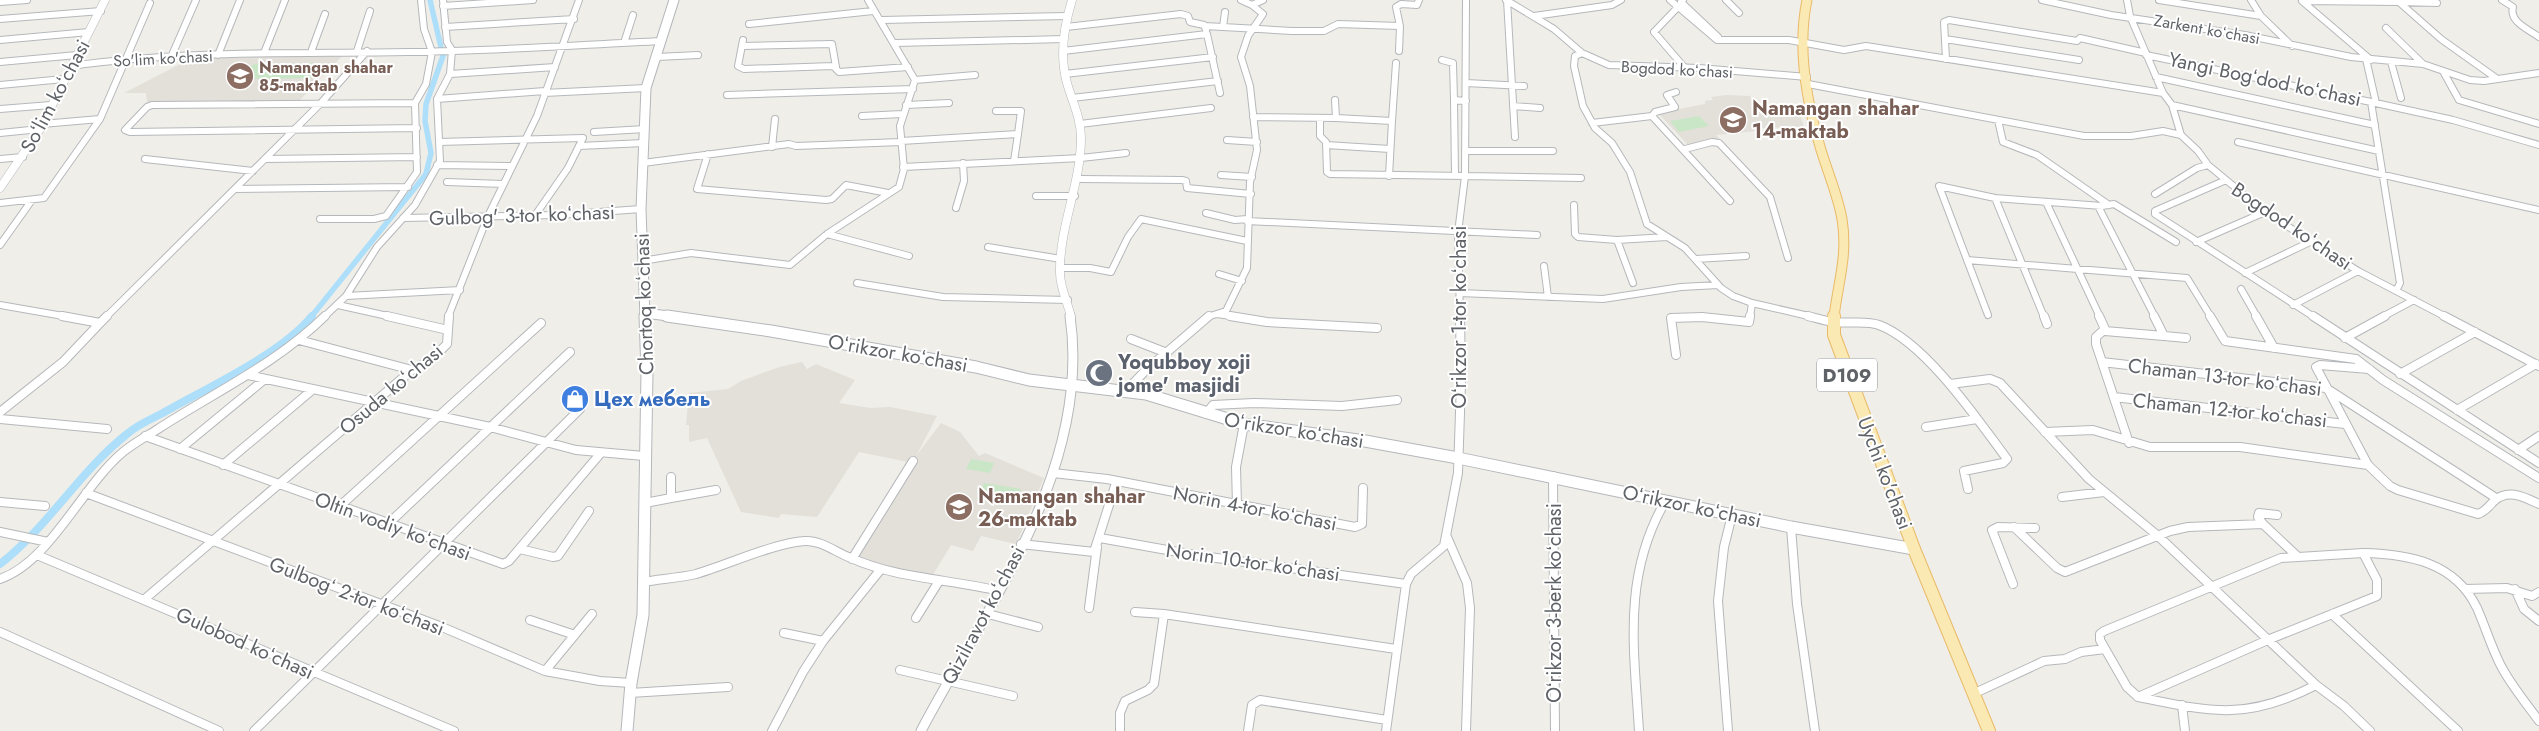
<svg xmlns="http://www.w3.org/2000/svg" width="2539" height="731" viewBox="0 0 2539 731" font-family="Jost,sans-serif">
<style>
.education{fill:#e3dfd9}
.green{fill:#c9e6c6}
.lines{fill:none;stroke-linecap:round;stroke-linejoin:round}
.canal-far1{stroke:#aedffa;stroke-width:5.5}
.canal{stroke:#aedffa;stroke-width:8}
.minor-far1-casing{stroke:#b5b8bb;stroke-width:8}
.minor-casing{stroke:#b5b8bb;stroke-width:10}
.tertiary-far1-casing{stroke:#b5b8bb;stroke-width:9}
.tertiary-casing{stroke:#b5b8bb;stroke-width:11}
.secondary-far1-casing{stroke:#b4b7bb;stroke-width:11}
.secondary-casing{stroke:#b4b7bb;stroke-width:13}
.primary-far1-casing{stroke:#e9ba68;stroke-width:11}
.primary-casing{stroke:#e9ba68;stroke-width:14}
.minor-far1{stroke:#fff;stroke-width:6}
.minor{stroke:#fff;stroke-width:8}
.tertiary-far1{stroke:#fff;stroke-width:8}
.tertiary{stroke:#fff;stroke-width:9}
.secondary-far1{stroke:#fff;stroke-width:9}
.secondary{stroke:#fff;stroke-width:11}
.primary-far1{stroke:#fae9b3;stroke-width:9}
.primary{stroke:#fae9b3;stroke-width:12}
.labels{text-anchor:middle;stroke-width:4;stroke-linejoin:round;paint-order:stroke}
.far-street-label{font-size:16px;fill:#5f6367;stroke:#fff}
.far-education-label{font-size:16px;font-weight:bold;fill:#785e54;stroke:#fff;text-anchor:start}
.shield{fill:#fff;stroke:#8f9295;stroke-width:1}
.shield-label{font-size:19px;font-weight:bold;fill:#5f6367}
.street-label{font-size:20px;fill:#5f6367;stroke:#fff}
.education-label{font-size:20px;font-weight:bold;fill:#785e54;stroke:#fff;text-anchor:start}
.worship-label{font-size:20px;font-weight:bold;fill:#5b616d;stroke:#fff;text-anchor:start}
.shop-label{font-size:20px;font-weight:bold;fill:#366cbe;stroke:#fff;text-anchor:start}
</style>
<rect width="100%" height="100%" fill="#f0eee8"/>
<path class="education" d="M343 55 298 102 147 103 146 93H124L190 59Z
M1727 95 1750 96 1754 106 1798 109 1804 127 1756 128 1757 131 1716 135 1720 140 1689 146 1658 113 1705 104V101L1713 100 1711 97Z
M802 362 807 369 816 364 855 380 839 403 870 408 890 407 937 416 916 456 941 423 960 432 979 456 985 453 1044 478 1016 544 981 536 973 551 951 545 931 578 854 559 908 462 859 452 817 517 781 514 779 518 741 512 707 438 689 442V425H686L689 393 728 389 741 381 779 367Z"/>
<path class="green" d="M322 63 328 67 323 74 313 78 245 79 240 76 246 68 255 64Z
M1699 116 1709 126 1679 132 1670 121Z
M971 459 994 463 990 473 966 469Z
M984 483 1021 489 1014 505 977 499Z"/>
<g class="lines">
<path class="canal-far1" d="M311 317 426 174 431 153 425 121 426 104 443 56 430 0"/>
<path class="canal" d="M0 564C49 526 79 472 127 434 137 425 151 419 163 413 205 389 283 353 312 316"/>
<defs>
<path id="minor-far1" d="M1241 0 1252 5 1263 0
M1506 0 1554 29 1582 53 1609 65 1699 68 1807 77
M1507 0 1515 137
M1670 0 1717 40H1789L1844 50 1866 46 2163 93
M1683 0 1681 2 1718 37
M1726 0 1739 13
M2042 0 2111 15 2245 35 2351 57 2423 64 2470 80 2484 81 2539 73
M2127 0 2130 16 2163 93 2172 105 2181 135
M2159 0 2261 16 2292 46
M2251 0 2261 16
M2502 0 2513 7C2509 22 2528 29 2539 37
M1466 1 1465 176 1581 178
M0 2 27 0
M2399 2 2437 3
M443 6 533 0
M1678 7 1654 32 1684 67
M1534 16 1612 5 1621 0
M0 19 101 11
M882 20 1067 16
M749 24 873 11
M1205 26 1292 31H1324L1338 24 1400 26
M445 27 574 19
M1066 27 1181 14 1188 16 1190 22 1204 25 1206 30
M1223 27 1225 12
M2386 28 2423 64
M1945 39 2079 60
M0 40 89 32
M743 40 738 66 744 69 833 66 839 72 908 67
M624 43 633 15
M895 43 1064 39
M743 46 832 44 836 67
M357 51 370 11
M1063 51 1207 34 1220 93
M1399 51 1400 26 1396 7 1401 4 1417 5 1419 0
M311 52 325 14
M264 53 285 0
M1582 53 1575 56 1574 66 1583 106 1595 128 1612 143 1630 172 1647 224 1685 248 1721 288 1733 296 1752 303 1813 317
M172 55 196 0
M218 55 240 0
M2146 55 2371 102 2400 283 2396 291
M657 57 698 55
M1946 59 1944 22 1949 20 2077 41 2080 38 2146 53
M2366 59 2376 103
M1442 60 1453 63 1454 100
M2371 60 2302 1 2399 2 2441 39 2496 78
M0 62 77 55
M2391 62 2401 98
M71 66C182 50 296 54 408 52 493 51 577 45 662 41
M2444 73 2459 100 2539 124
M450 74 555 67
M1065 74 1213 57
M2156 77 2375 125
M915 80 975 75
M1466 83 1524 86
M1808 84 2084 136H2131L2163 131 2181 135 2198 151 2208 165 2265 212 2358 271 2446 317
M0 85 64 79
M544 93 646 88
M727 95 913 89
M1072 98 1218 81
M437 99 545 91
M2371 102 2453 120 2539 145
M415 103 152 105 147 107 125 130 130 132 417 128
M906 105 949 103
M2172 105 2379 151
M1513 106 1540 108
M0 109 51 105
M862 116 902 114
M1652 116 1655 112 1675 107 1667 95 1676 92
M1253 117 1336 118 1335 100
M1320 118V136L1326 142 1327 172 1330 174 1465 176 1458 233 1460 317
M1336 118 1392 121 1389 176
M100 119 150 3
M1998 120 2003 142 2037 155 2109 205
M1392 121 1396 63
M1592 123 1652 116 1730 201
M1080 124 1211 108
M594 132 645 129
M0 133 40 129
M1227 140 1257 142
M901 141 1018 134 1021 111H996
M439 142 583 138 568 168 536 214
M2238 142 2539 210
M1326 145 1390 149
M579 146 644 143
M772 147 775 119
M1685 149 1712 142 1719 143 1770 197 1788 258
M1465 151H1553
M708 154 697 189 826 200 832 199 846 185 888 193
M0 159 23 157
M145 159 253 171
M265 159 417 157
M1014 161 1018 134
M643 163 789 144 796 146 901 142
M437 165 512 166
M903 167 1081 158 1126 153
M1221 175 1252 177
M1455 175 1454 100 1466 101
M1080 179 1182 180 1186 181 1187 188 1251 194
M2226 180 2155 211V214L2314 317
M447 182 503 184
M235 189 408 187
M2155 194 2197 168 2208 165
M1036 196H1075
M1995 198 2044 317
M2046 202 2100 317
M0 203 44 198 100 119 42 124
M1574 205 1575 234 1578 237 1617 240 1667 237
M2098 206 2155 317
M956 208 964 181 963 163
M1206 213 1235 220 1247 219
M403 218 558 215 641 209
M320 219H374L386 216 417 172 415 103 426 84 432 52 424 29 421 0
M1247 221 1537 235
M827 234 909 256
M1617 240 1633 283
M2196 242 2265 212
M0 245 32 200
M988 247 1061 259
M1696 259 1746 256
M1967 260 2187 278 2211 317
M642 261 691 253 790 265 827 234 899 187 904 169 900 126 915 80 868 0
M1544 266 1548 297
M1060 268H1090L1111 272 1128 237 1141 219 1247 241
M2245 273 2310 242
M1219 274 1242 281
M857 283 943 297 1068 300
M2241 289 2257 317
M1460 293 1603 299 1681 287 1718 285
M346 296 460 290
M0 305 69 317
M338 305 392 317
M2293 305 2358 271
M1217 314 1238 317
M1988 315 1939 186 1995 198 2102 206 2114 204 2176 242
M106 317 321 103 367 51
M324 317 346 296 377 247 415 205 440 161 437 99 450 74 452 50 447 42 443 0
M448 317 488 216 537 116 579 0
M1207 317 1226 311 1247 268 1250 182 1257 150 1250 86 1241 57 1248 36 1263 14 1252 5
M1690 317H1706
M1750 317 1752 303
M2382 317 2414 300"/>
<path id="minor" d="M62 316 100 323 107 316
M387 316 448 330
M1230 316 1267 322 1377 328
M1808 316C1816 318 1825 321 1834 322 1848 324 1866 320 1879 325 1925 342 1978 420 2007 459L2003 463 1964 471 1968 489
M2044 316 2047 324
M2099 316 2105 329 2096 337V344L2129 443
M2210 316 2225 341 2356 359 2383 380 2539 478
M2256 316 2274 348
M2313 316 2539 463
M2444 316 2539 366
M2105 331 2164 336 2154 316
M2164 336 2186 338
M2345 338 2385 316
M1131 339 1167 353
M299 340 412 370
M1676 355 1671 318 1702 317 1749 322 1750 316
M2102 362 2326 388 2496 498
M2400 374 2475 332
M248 375 490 427 576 450 644 456
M1950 384 1990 379 2000 383 2089 479 2157 535 2316 685 2344 706 2370 731
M1126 391 1145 371 1209 316
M2114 397 2345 424
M2457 410 2536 364
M0 412 63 362 100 323
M1206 414 1213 405 1254 403 1342 406 1397 400
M0 419 107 429
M1926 427 1977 419
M2045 432 2093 430 2150 447H2240L2368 465 2390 486 2398 490 2478 514C2485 512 2489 506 2494 501 2508 488 2524 497 2539 504
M145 436 503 564 509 561 600 454
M180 449 265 379
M2518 450 2539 436
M223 465 311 391
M2368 465 2316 367 2320 365 2369 369
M1053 473 1107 479 1355 527 1362 524 1363 488
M1553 476 1555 731
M671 477V498L716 490
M86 493 442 627 545 671 600 681 631 683
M2062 497 2104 492
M0 502 45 506
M645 503 671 498
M1237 505 1236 467 1244 424
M339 507 541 323
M388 524 570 352
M2263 524 2258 517 2259 513 2277 515
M1791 527 1797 604 1815 731
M2014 527 2057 568 2065 572 2170 531 2188 527 2263 524 2297 556
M0 532 48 542
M1447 537 1467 583 1470 608 1466 731
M1100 538 1195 555 1406 584
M1021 544 1094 552 1116 483
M520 549 553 557 558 556 589 511
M2363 553C2408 554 2455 562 2477 608 2485 626 2491 646 2500 664 2510 684 2526 703 2539 721
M2363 553 2377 580V596L2270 639 2138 697 2127 687 2100 640V634L2104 631 2281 558Z
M37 555 454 731
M852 559 913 461
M0 579C50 562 82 486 123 452 134 443 147 436 158 429 215 392 276 364 325 316
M643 582C660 579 679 578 696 574 727 565 774 543 805 541 821 540 837 553 851 558 898 579 950 579 999 591
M2013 584 1992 530 1998 527 2035 528
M2465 589 2507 588 2532 596 2539 592
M2515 589 2524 609 2539 621
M146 598 412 370 431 360 447 344 449 316
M1089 608 1097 547
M1135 612 1164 614 1396 649
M988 614 1038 627
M2332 614 2458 731
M916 618 939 581
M530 620 575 635
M0 632 219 731
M784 633 823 641
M900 670 1013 696
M545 671 592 614
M630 693 728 687
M1975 693 2044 661 2065 659 2081 652 2105 649
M2138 697C2211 712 2247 721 2316 685
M2182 705 2185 731
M254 731 580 409
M772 731 803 672 823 641 881 569
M1120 731V713L1125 701 1148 690 1154 684 1164 614
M1248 731 1252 705 1260 700 1387 720
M1386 731 1406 584 1411 574 1444 546 1458 473 1461 382 1460 316
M1639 731C1634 648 1622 575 1666 500
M1728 731 1718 601 1724 547 1732 515"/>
<path id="tertiary-far1" d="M0 188 40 129 105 0
M1071 317C1068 303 1060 288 1060 273 1059 227 1081 184 1081 138 1081 118 1072 101 1067 83 1059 55 1064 26 1072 0"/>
<path id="tertiary" d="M921 731C988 604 1092 467 1070 316"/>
<path id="secondary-far1" d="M645 313 676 317
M645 317 641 209 646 88 674 0"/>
<path id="secondary" d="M667 316 771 331 976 367 1029 380 1146 394 1244 424 1365 441 1458 458 1791 527 1914 549
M627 731 631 683 643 615 647 372 645 316"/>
<path id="primary-far1" d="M1807 0C1797 48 1807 104 1821 150 1828 173 1838 196 1842 219 1848 256 1838 282 1834 317"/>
<path id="primary" d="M1834 316V335L1914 549 1989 731"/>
</defs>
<use href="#minor-far1" class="minor-far1-casing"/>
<use href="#minor" class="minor-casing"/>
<use href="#tertiary-far1" class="tertiary-far1-casing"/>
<use href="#tertiary" class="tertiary-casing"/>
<use href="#secondary-far1" class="secondary-far1-casing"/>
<use href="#secondary" class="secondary-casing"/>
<use href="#primary-far1" class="primary-far1-casing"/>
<use href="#primary" class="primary-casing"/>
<use href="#minor-far1" class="minor-far1"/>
<use href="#minor" class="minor"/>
<use href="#tertiary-far1" class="tertiary-far1"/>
<use href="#tertiary" class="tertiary"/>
<use href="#secondary-far1" class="secondary-far1"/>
<use href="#secondary" class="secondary"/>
<use href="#primary-far1" class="primary-far1"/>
<use href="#primary" class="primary"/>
</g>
<defs>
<symbol id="school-disc" viewBox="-11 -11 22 22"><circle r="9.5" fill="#8d6e63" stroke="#fff"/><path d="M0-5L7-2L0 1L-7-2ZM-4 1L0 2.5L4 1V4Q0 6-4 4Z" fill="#fff"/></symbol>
<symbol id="mosque-disc" viewBox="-11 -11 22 22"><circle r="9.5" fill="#6b7280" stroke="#fff"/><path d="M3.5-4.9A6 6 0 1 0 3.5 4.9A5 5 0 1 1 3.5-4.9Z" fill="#fff"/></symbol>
<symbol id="shop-disc" viewBox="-11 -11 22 22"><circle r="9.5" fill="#3f7fe0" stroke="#fff"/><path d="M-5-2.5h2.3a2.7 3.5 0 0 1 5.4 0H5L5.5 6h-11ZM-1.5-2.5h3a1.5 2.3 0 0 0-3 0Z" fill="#fff"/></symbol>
</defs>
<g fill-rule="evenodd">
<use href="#school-disc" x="224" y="60" width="32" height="32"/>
<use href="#school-disc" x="1717" y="104" width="32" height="32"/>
<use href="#mosque-disc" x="1083" y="357" width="32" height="32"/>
<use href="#shop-disc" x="559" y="383" width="32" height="32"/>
<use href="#school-disc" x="943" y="491" width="32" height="32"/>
</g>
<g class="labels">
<g class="far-street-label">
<text transform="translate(2207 29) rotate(10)" y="6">Zarkent koʻchasi</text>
<text transform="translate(163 58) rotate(-3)" y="6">So'lim ko'chasi</text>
<text transform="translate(1677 69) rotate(3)" y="6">Bogdod koʻchasi</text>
</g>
<g class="far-education-label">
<text x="259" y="73">Namangan shahar<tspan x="259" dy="18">85-maktab</tspan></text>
</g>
<rect class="shield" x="1817" y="358.5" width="60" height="33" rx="4"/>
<g class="shield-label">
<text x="1847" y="382">D109</text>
</g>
<g class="street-label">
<text transform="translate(2265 79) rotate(12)" y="7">Yangi Bogʻdod koʻchasi</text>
<text transform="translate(55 96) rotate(-62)" y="7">Soʻlim koʻchasi</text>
<text transform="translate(522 215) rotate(-2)" y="7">Gulbog' 3-tor koʻchasi</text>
<text transform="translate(2292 226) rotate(34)" y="7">Bogdod koʻchasi</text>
<text transform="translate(644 304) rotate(-92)" y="7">Chortoq koʻchasi</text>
<text transform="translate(1459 317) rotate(-90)" y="7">Oʻrikzor 1-tor koʻchasi</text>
<text transform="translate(898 353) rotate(10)" y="7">Oʻrikzor koʻchasi</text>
<text transform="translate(2225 377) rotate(7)" y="7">Chaman 13-tor koʻchasi</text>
<text transform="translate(391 389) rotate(-40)" y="7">Osuda koʻchasi</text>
<text transform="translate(2230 410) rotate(6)" y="7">Chaman 12-tor koʻchasi</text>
<text transform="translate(1294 430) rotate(9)" y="7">Oʻrikzor koʻchasi</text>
<text transform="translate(1885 473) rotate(69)" y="7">Uychi ko'chasi</text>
<text transform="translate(1692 506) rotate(12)" y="7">Oʻrikzor koʻchasi</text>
<text transform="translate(1255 508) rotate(11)" y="7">Norin 4-tor koʻchasi</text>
<text transform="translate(393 526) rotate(20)" y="7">Oltin vodiy koʻchasi</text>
<text transform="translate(1253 562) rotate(8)" y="7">Norin 10-tor koʻchasi</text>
<text transform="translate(357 596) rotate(21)" y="7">Gulbogʻ 2-tor koʻchasi</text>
<text transform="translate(1554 603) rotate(-90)" y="7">Oʻrikzor 3-berk koʻchasi</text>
<text transform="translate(983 615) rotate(-62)" y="7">Qizilravot koʻchasi</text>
<text transform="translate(245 643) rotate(24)" y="7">Gulobod koʻchasi</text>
</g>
<g class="education-label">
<text x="1752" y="115">Namangan shahar<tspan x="1752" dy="23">14-maktab</tspan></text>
<text x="978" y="503">Namangan shahar<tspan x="978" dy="23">26-maktab</tspan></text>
</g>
<g class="worship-label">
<text x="1118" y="369">Yoqubboy xoji<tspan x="1118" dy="23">jome' masjidi</tspan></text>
</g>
<g class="shop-label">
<text x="594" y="406">Цех мебель</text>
</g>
</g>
</svg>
